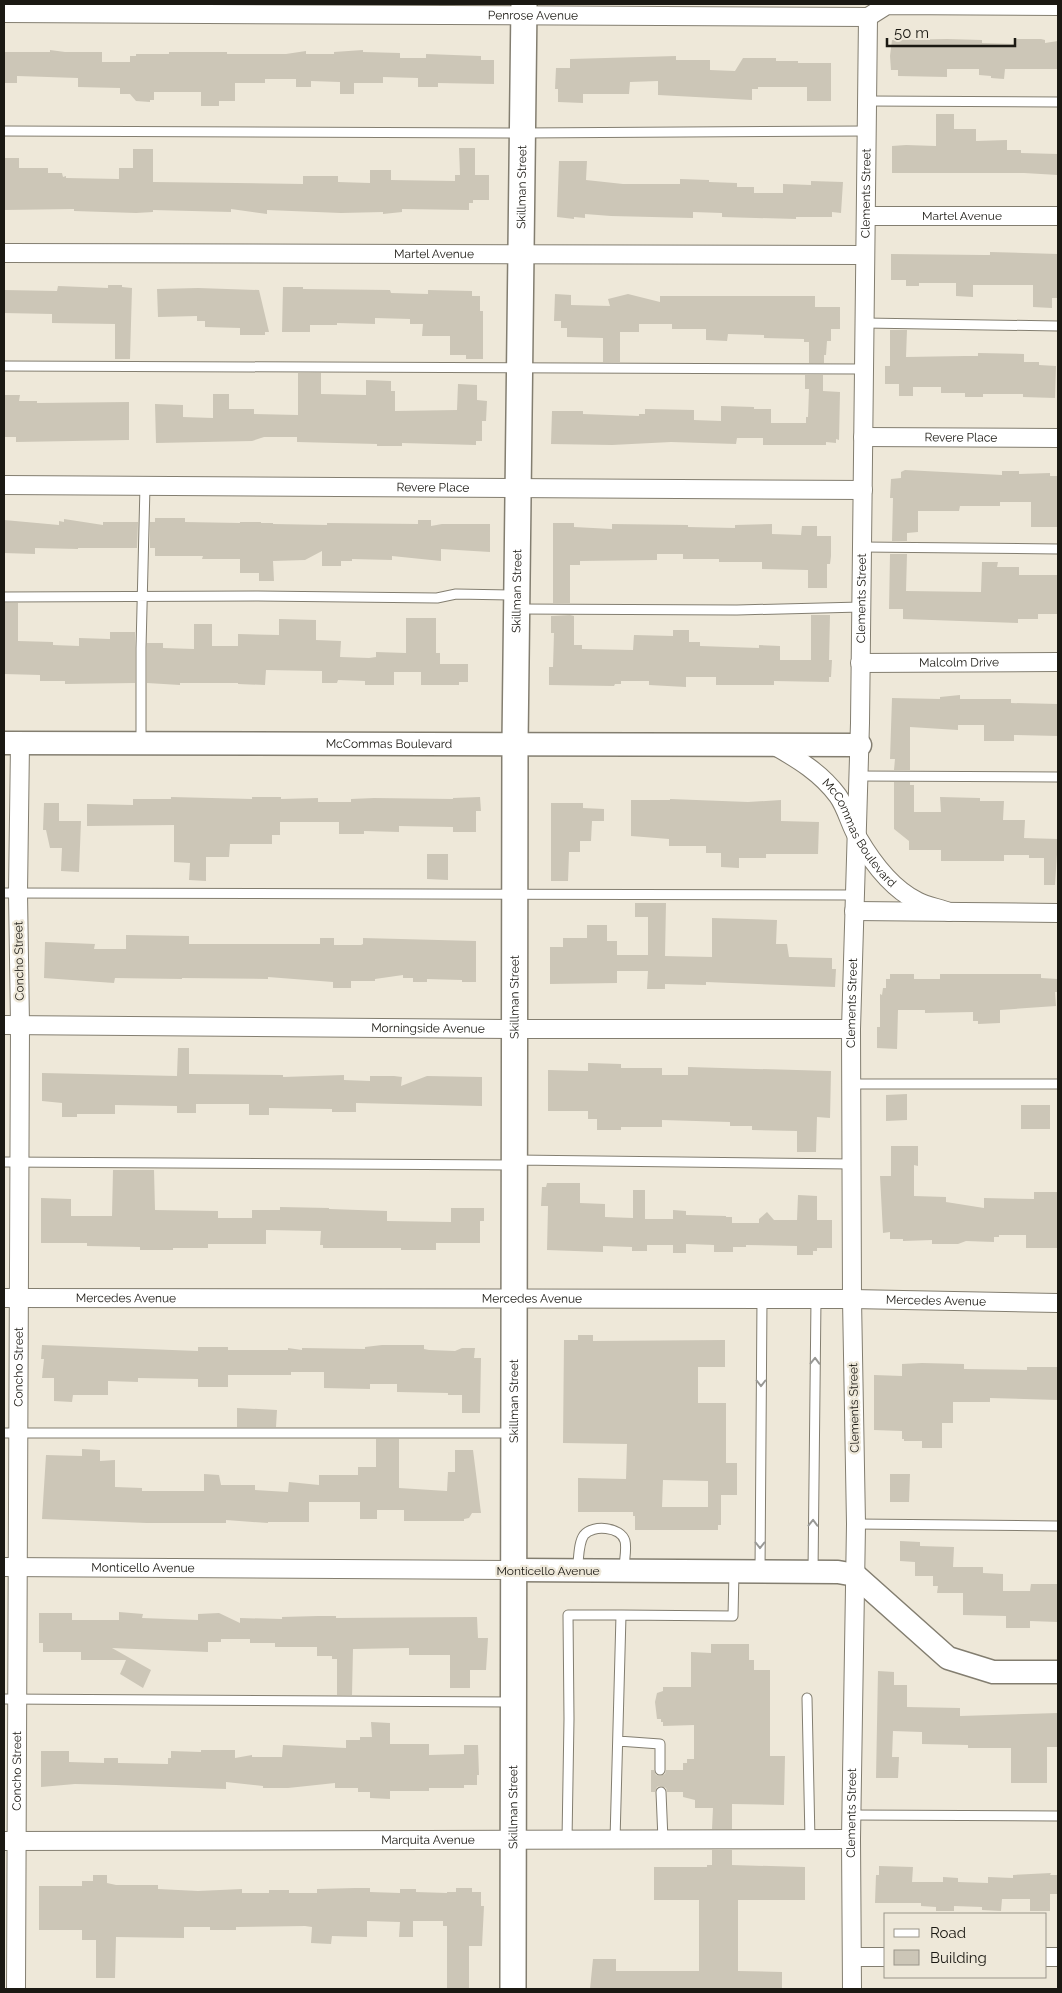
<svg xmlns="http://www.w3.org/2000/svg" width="1062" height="1993" viewBox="0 0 1062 1993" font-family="Raleway,sans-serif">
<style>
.building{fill:#ccc6b7;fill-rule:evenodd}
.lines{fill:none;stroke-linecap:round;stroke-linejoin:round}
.service-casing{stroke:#837e70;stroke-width:11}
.minor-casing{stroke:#837e70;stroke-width:20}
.tertiary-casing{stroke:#837e70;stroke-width:25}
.secondary-casing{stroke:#837e70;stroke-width:28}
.service{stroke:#fff;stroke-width:9}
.minor{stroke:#fff;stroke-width:18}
.tertiary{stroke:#fff;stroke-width:22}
.secondary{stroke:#fff;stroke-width:25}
.oneway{stroke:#989895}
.labels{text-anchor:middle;stroke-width:4.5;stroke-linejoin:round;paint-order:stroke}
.street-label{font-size:12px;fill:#1b1913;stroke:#eee8d9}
</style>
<rect width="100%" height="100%" fill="#eee8d9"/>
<path class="building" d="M947 39 982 40V43L1016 44V39H1041L1045 40V43L1058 41V69H1005L1004 79 991 78V76L979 75V69H947V77L898 76V70H891L890 56 892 40Z
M50 50 65 52H102V62H130V56H136V54H169V52H227V54H286L306 51V54H334V52L363 50V52L400 53V58H426V54L481 56V60H494V84L438 83V87H418V78L383 77V83H354V94H340V82L311 81V87H296V79H265V83H235V101H219V106H201V92H154V100H150V102L136 101 130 94H120V88L78 87V78L17 76V83H4V52H50Z
M676 56V60H710V70L735 71 743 58H776V61H798V63H831V101H807V87H758V89H752V100L658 95V81L630 82 629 94H583V103L558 102V89H555L556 68H570V59Z
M936 114H954V129H976V141L1007 140V150H1021V153L1058 154V175L1024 173H892V146L906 145 936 146Z
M459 148H475V175H489V200H473V203H469V210L402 209V212L383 214V212L341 213 267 210V214L231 209V212L153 210V212L136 213 74 211V209L4 210V158H19V168H48V173H62L63 177 66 176V178L119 179V168H133V149H153V182L303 184V176H338V182L370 183V170H391V180L455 181V175H460Z
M559 161H587L586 180 623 184H680V179L709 180V182L737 183V187H754V193H783V184L811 185V181L843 182 841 213 832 212V217H796V219L722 217V213L693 212V218L611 216 585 214V218L574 217V219L557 217Z
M990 252 1058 254V298H1052V308L1033 307V285H973V297L956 296V283H919V286H906V280H891V254L984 255H990Z
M108 285H122V287L132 288 130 359H115V324L52 323V314L4 313V290L57 291 58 286 108 288Z
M283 287H303V289L390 290 391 293 428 294V290L472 291V296H480V311H483V359H466V355H450V336H422L423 324H410V319L375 318V324L337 323V325H310V332H282Z
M198 288 259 290 269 332H265V335H240V328L205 327V321H197V316L158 317 157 289Z
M555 294 571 295V305L610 306 608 299 628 294 660 302V296H815V307H840V329H831V341H827L826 355H824V363H809V342H804V339L764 338V335L728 334 727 341 706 340V329H672V324H639V332H620V362H603V338L567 337V328H561V321H554Z
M890 330H907L906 357 965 356H978V353L1024 354V362H1039V365L1056 366 1055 398 1023 397V394H983V397H965V393H941V387H913V396H899V384H885V366H890Z
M298 373H321V394L366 395V380L391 381V391H395V411L457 410 458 384 477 385V400L487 401 486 421H482V441H476V445L402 443V446H377V444L297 442V437H264L252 441 156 443 155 404 183 405V417L213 418V394H229V409H254V414L298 415Z
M805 375H823V391L840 392 839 440 836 439V443L826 442V445H763V438H737L736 444 671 442 612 445 551 444 552 411H583V414L639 416V414H645V409L694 410V420L721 421V406L754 407V409H771V423H806V417H808L809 389H805Z
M4 395H20L19 401H37V403L129 402V440L16 442V437H4Z
M905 470 1002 475V471H1019V474L1050 473V476H1058V527H1031V502H1000V506H960L959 511H918V532L907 533V541H892L893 498H890L891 479 901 478V472Z
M155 518H185V522L240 523V522H261V523H273V524L327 525V523L418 524V520H431V526L442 524H490V552L441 549V561L392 556V560L352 559V561H341V566H322V551L305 560 273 561 274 581H259V573H240V559H202L203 556H155V548H150V522H155Z
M64 519 103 525V522H138L137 548H78V549L35 548V554L4 553V520L59 525V521L64 522Z
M553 523H574V527L612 529V524L688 525V527L735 528V525L772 524V534L801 535 802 526H817V536H831V556L830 564H827V588H808V570L762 569V562H719V559H683V554H657V560L580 561V565H570V603H553Z
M890 554H907L906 591 981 592 982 562H998L997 567H1019V575H1058V614H1038V619H1018V623L903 619V609H889Z
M4 603H18V641L53 642V645L79 646V638L110 639V632H135V683L65 684V681H40V675L4 674Z
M570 615 574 616V645H582V649L633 650 634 635 673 636V630H689V642H700V646L759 648V645L780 646V660H811V615H830L829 660H832L831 677H829V682L774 681V685H716V677H686V687L649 685V681H621V684H615L614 686 549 685V667H553L554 633H551V616Z
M406 618H436V653H440V664H468V682H459V685H421V672H394V685H365V681L338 680 337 683H322V671L266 670 265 685 238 684V683H180V685L147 683V643H163V648L194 649V624H212V646H238V634L279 635V619L316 620V640L341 641 340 657 369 658 376 657V652L406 653Z
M960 695V699H1011V703L1058 704V736L1014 735V741H984V725H958V730L910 727V770H894L895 759H890L892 698 940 699V697Z
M894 782H910V785H914V812H941L940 797 980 798V801H1004L1003 820H1025L1024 838 1058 839 1055 885H1044V858H1029V855H1004V861H941V850H909V841L894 829Z
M171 797 252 799V797H281V799L318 798V802H351V799L374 798 453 799V798L480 797 481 811H476V832H453V827L399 826V832L364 831V834H339V822H280V835H272V844H230L229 857H206V881L189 880 190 863 174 862V825L87 826V804L133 805V799H171Z
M670 799 748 802 781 800V821L819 822 818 854H766V858H739V868L721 867V853H706V846H669V839L631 836V800H670Z
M44 803H59V821H81L79 872 61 871 62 848H50L46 830H43Z
M551 803H583V808L604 809V821H592L591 841H580V852H569L568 881H551Z
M427 854H448V880L427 879Z
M635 903H666L665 956 712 957V918L777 920 776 944H787L789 957 832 958V969H836L835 987 706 982V985L665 984V989H647L648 971H617V983L550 984V947H563V938H587V925H607V941H617V955H648V917H635Z
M126 935 189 936V944H320V938H334V945H361L363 944V938L476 941V982H462V980L427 979V982H413V978H403V975L375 979V981H351V988H333V982L268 977V979L182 978V979L115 978 114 983 44 978 45 942 95 944 94 949H126Z
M890 974H914V979H940V974H1041V978L1058 979V992H1055L1056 1006 1000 1010V1023L978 1024V1021H973V1012L925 1013V1010H898L897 1049 877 1048V1027H880V994L882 995 883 988H886V979H890Z
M178 1048H189V1074L283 1075V1077L344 1075V1080L370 1081V1076H394L402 1077 401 1086 427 1076 482 1077V1106L356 1103V1112H332V1109L269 1108V1115H249V1104H196V1113H177V1106L115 1105V1114H77V1117H62V1103L42 1101V1073L177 1076Z
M588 1063 621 1064V1068H662V1075H688V1067L831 1071 830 1118 817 1117 816 1152H797V1131L752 1130V1126H730V1122L662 1120V1127H621V1130H597V1119H588V1111H548V1070L588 1071Z
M907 1094V1120L886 1121V1095Z
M1021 1105H1050V1129H1021Z
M891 1146H918V1166L914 1165V1196L946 1197V1202L984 1208V1198L1034 1199V1192H1058V1248H1026V1235H999V1237H994V1242L966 1241 958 1244H932V1240L903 1241V1239H890V1232L883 1233 880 1176H891Z
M113 1170H154L155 1210 218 1211V1218H252V1210H280V1207L329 1208V1209L387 1211V1221L451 1222V1208H484V1221H480V1243H436V1250H401V1248H323V1245H320L321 1231 266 1230V1244H208V1248H173V1250H140V1247L87 1246V1243H41V1198L71 1199V1216H112Z
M547 1183H580V1203L605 1204V1217L633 1218V1190H645V1219H673V1210L686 1211V1215L726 1216V1217H732V1223H759V1219L767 1212 774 1220H797L798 1195 817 1196V1220H832V1248H817V1251H813V1255H797V1246L746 1245V1247H733V1252H714V1245L686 1244V1253H673V1245H647V1251H632V1247L603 1246V1252L547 1250 548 1206H541L542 1187H546Z
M578 1335H593V1341L725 1340V1367H698V1403H726V1463H737V1495H721V1525H718V1530H635V1516H633V1512H578V1478L626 1479 627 1444 563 1443 564 1340H578ZM663 1480 708 1481V1507H662Z
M42 1345 198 1351V1347H228V1350H288V1348L302 1350V1348L365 1349V1347L382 1345H424V1349L429 1350 455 1351 462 1348H475L474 1358H481L480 1413H462V1395H448V1393L397 1392V1384H370V1389L324 1388V1372H291V1375H228V1387H198V1379L138 1378V1382L108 1381V1395H73L72 1402 54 1401V1378H42L44 1359H41Z
M922 1363 964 1364V1369L1027 1370V1367H1058V1400L990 1398V1402H953V1423H942V1448H922V1441H904V1439H902V1431L874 1430V1375L902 1376V1364Z
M237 1408 277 1410 276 1427H237Z
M376 1439H399V1488L447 1491 448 1472H455V1450H473L481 1513H472L469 1518 464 1519V1521H404V1510H377V1519H360V1502H309V1522H268V1523L226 1520V1523H147L42 1519 46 1455 82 1456V1449L100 1450V1461L115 1460V1487L142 1488V1491H204V1474L219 1475 221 1485H255V1490L288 1492 289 1482 319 1485V1475H358V1467H376Z
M890 1474H910L909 1502H890Z
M900 1541 920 1542V1546L954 1547 953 1567H983V1573L1003 1574V1591H1030L1031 1584H1058V1622L1030 1621V1628H1006V1616L963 1615V1593H937L938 1586H933V1576H915V1562L900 1561Z
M119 1612 143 1614 142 1618 198 1620V1614L219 1613 240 1623V1618L282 1619V1617L318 1616H336V1618L477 1617 478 1638H488L486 1670H470V1688H450V1655H409V1648L353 1649 352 1695H337V1659H332V1656H317V1647H275V1643H250V1639H221V1642H208V1652L112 1648 151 1670 143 1688 120 1674 126 1660H81V1652H43V1643H39V1613H72V1620H119Z
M711 1644H749V1660H754V1670H770V1756H785L784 1805 732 1804V1829H712L713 1808H695V1800L683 1797V1792H667L666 1788 661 1786 657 1787 655 1792H651V1770H654L656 1775 660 1776 665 1774 666 1770H683V1763H687V1759H694V1725L663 1726V1722H661V1719H657L655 1702 657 1693 663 1691V1687H691V1652L711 1653Z
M878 1671 894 1672V1685H907V1707L960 1708V1716L1058 1713V1747H1047V1783H1011V1748H968V1745L922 1744V1732L893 1731 892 1757H899L898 1778H876Z
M371 1722 390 1723V1744H429V1755L464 1754V1745H478L479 1775H477V1785H464V1788H429V1791H390V1799L370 1798V1792H358V1788H335V1783L288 1788H263V1786L226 1782V1789L116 1785 75 1784 41 1787V1751H69V1762L104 1763V1758H118V1763L168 1764V1758H171V1751L201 1752V1750H235V1758L252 1755V1757H282L283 1745 346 1748V1740H360V1737H372Z
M712 1850H732V1865L805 1867V1900H738V1971L782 1972V1989H590L593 1959H616V1971H699V1900H654V1867H707V1865H712Z
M879 1866 913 1867 912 1882H943V1877L958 1878V1882L988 1883V1877L1013 1878V1875L1051 1873 1050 1875H1058V1894H1050V1911H1030V1899H1002L1001 1911 982 1910V1907L954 1906V1911H936V1907L921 1906V1903H875L876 1875H879Z
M93 1875H107V1883L116 1885H158V1889L198 1891 242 1889V1893H269V1890H289V1893H317V1889L355 1888H370V1892L400 1893V1889H416V1892L447 1893V1892H456V1888H472V1892H481V1906H484L482 1946H469V1989H447V1926H443V1921H413V1937H399L400 1922 367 1921V1937L332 1936 331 1944 311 1943 312 1927 305 1926 236 1927V1930H210V1927H184V1938L116 1937 115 1978H96V1940H82V1930H39V1886H82V1881H93Z"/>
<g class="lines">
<defs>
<path id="service" d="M867 101 1058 102
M4 131 522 133 867 131
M865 323 1058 326
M4 366 864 369
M862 547 1058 549
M4 597 258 596 437 598 456 594 516 595
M519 609 737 610 861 607
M141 743V648L145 486
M859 776 1058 777
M4 893 854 895
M851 1084H1058
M516 1160 852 1164
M4 1162 513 1165
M4 1433H512
M856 1524 1058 1526
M577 1570C579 1561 578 1543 584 1535 593 1524 621 1527 625 1541 627 1549 624 1561 624 1569
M760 1571 762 1299
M813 1572 816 1299
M807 1698 810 1840
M4 1699 511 1702
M618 1741 660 1744V1770
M661 1792 663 1840
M852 1815 1058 1816
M567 1840 569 1719 568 1615H621
M615 1840 621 1615 733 1616 734 1572"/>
<g id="minor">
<path id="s1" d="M4 13 868 17 887 5 1058 6"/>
<path id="s2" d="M866 216H1058"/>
<path id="s3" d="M4 253 865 255"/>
<path id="s4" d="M863 437 1058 438"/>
<path id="s5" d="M4 485 863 490"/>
<path id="s6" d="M860 663 1058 662"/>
<path id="s7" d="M773 745C798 759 821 773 838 796 847 809 850 825 858 838 872 862 891 888 917 901 926 906 939 908 949 912"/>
<path d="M854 911 1058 913"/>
<path id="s8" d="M4 1025 515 1029H851"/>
<path id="s9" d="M4 1298 852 1299 1058 1303"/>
<path id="s10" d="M4 1567 514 1570"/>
<path id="s11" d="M4 1841 851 1839"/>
<path d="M852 1957H886"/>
<path d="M1046 1957H1058"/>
<path id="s12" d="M16 1989 20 1025 18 893 20 743"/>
<path id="s13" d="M852 1989 851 1839 856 1524 852 1299 851 1029 860 723 868 17"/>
</g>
<g id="tertiary">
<path id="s14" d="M4 743 860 745"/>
<path d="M514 1570 838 1572 855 1575 948 1658 993 1672H1058"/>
</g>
<g id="secondary">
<path id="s15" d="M513 1989 515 744 524 4"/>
</g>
</defs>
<use href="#service" class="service-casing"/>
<use href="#minor" class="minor-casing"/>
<use href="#tertiary" class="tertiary-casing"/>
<use href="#secondary" class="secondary-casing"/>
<use href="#service" class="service"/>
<use href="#minor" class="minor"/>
<use href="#tertiary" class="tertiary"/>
<use href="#secondary" class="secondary"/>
</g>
<defs><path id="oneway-chevron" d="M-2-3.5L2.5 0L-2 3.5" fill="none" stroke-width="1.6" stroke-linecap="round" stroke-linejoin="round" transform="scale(1.25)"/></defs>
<g class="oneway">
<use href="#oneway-chevron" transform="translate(815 1361) rotate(-89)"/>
<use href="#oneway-chevron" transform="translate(761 1383) rotate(90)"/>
<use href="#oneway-chevron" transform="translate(813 1523) rotate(-89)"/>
<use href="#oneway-chevron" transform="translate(760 1545) rotate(90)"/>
</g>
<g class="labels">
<g class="street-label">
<text dy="4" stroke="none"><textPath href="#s1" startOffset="529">Penrose Avenue</textPath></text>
<text dy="4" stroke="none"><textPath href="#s15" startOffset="1802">Skillman Street</textPath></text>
<text dy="4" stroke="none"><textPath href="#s13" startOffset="1796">Clements Street</textPath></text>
<text dy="4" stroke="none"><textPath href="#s2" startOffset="96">Martel Avenue</textPath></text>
<text dy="4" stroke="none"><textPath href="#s3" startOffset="430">Martel Avenue</textPath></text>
<text dy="4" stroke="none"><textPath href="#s4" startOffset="98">Revere Place</textPath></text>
<text dy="4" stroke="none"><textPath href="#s5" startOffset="429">Revere Place</textPath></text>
<text dy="4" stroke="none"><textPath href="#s15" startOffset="1398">Skillman Street</textPath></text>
<text dy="4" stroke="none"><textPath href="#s13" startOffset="1391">Clements Street</textPath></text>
<text dy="4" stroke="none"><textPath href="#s6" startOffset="99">Malcolm Drive</textPath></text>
<text dy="4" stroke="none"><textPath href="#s14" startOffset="385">McCommas Boulevard</textPath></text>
<text dy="4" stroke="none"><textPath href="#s7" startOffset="126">McCommas Boulevard</textPath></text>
<text transform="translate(19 961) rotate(-91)" y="4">Concho Street</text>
<text dy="4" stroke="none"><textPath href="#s15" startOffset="992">Skillman Street</textPath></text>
<text dy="4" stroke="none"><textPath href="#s13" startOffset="986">Clements Street</textPath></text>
<text dy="4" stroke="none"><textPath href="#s8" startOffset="424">Morningside Avenue</textPath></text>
<text dy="4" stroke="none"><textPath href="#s9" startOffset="122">Mercedes Avenue</textPath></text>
<text dy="4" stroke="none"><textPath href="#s9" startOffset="528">Mercedes Avenue</textPath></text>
<text dy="4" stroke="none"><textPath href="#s9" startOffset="932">Mercedes Avenue</textPath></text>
<text dy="4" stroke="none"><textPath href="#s12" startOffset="622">Concho Street</textPath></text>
<text dy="4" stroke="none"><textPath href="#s15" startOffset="588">Skillman Street</textPath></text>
<text transform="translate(854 1408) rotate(-91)" y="4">Clements Street</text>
<text dy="4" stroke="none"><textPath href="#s10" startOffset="139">Monticello Avenue</textPath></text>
<text x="548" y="1575">Monticello Avenue</text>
<text dy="4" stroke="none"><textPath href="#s12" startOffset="218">Concho Street</textPath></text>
<text dy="4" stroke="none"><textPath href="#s15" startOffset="182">Skillman Street</textPath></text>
<text dy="4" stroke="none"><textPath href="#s13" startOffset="176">Clements Street</textPath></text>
<text dy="4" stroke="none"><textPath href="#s11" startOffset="424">Marquita Avenue</textPath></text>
</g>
</g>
<rect width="1062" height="1993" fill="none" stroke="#1b1913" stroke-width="10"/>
<rect x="884" y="1913" width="162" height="65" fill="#eee8d9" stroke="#9a958a"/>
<rect x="894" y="1929" width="25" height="8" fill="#ffffff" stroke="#9a958a"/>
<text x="930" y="1938" font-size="15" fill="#1b1913">Road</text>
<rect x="894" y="1950" width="25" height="15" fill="#ccc6b7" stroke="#9a958a"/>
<text x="930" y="1963" font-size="15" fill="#1b1913">Building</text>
<path d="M887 38v8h128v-8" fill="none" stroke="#1b1913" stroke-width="2.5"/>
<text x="894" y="38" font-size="15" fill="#1b1913" stroke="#eee8d9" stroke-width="4" paint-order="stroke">50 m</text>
</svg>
